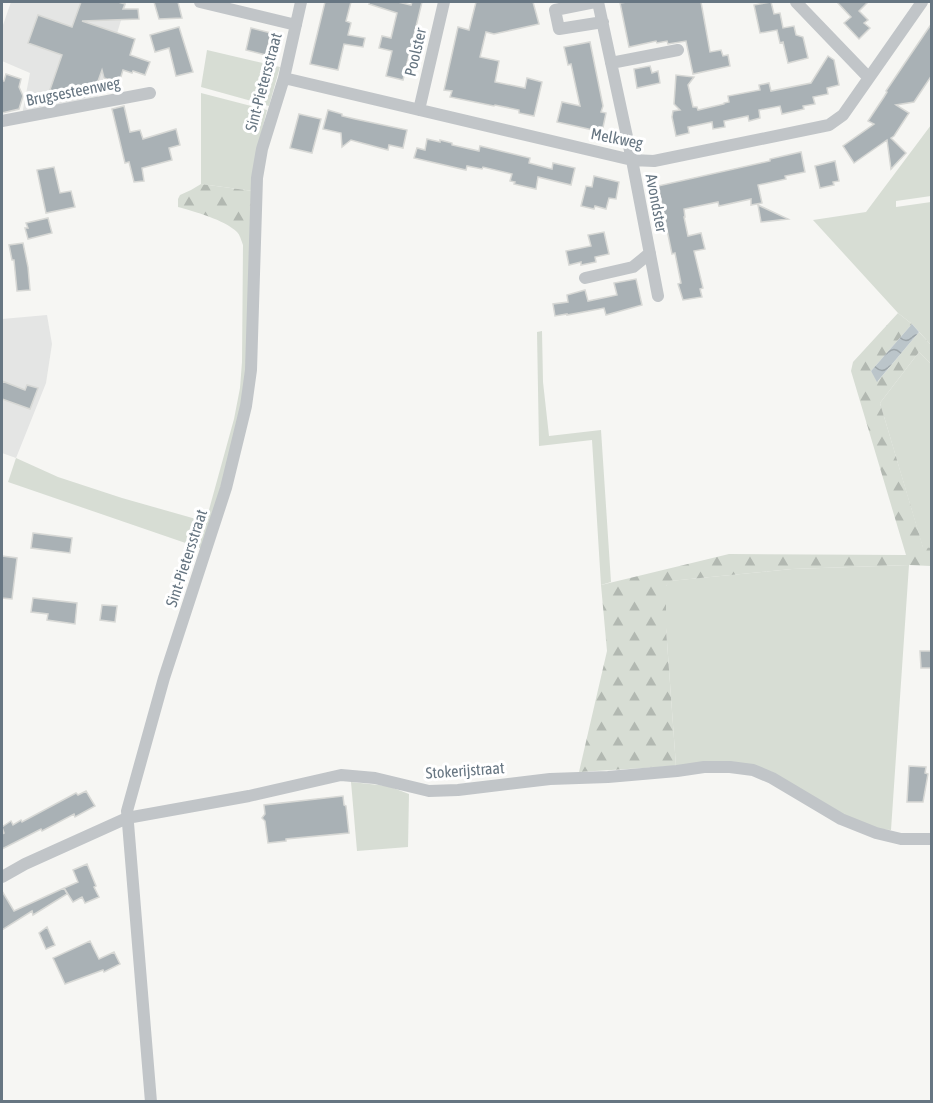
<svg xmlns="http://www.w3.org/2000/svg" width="933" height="1103" viewBox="0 0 933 1103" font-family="'Asap Condensed',sans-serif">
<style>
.built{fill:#e4e5e4}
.grass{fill:#d7ddd4}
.forest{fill:url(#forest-firs)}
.water{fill:url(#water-waves)}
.building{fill:#a9b1b5;stroke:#d7d8d5;stroke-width:1.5}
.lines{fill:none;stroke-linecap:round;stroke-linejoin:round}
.minor{stroke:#c1c5c8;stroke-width:12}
.labels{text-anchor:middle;stroke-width:6;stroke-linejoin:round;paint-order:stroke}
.street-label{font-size:16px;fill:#677682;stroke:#fff}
</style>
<defs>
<pattern id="forest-firs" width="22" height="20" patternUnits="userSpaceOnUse" patternTransform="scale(1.5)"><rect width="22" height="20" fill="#d7ddd4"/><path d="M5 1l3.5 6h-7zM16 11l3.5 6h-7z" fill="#b2b8b1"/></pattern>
<pattern id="water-waves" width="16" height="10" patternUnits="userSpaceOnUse" patternTransform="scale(1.5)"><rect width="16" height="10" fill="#bbc5ca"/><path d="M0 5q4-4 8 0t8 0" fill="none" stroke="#9ca5a9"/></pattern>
</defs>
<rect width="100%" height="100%" fill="#f6f6f3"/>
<path class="built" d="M11 2H120L126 4 97 99 22 115 30 73 2 61V28Z
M47 315 52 344 46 383 16 458 2 453V319Z"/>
<path class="grass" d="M207 50 280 67 269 106 201 87Z
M201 93 267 110 258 147 253 191 201 184Z
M931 125V156L930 164 931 169V196L896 201V207L931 202V345L912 324 898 313 813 220 866 212Z
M243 245H251L249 362 241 419 203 549 8 482 16 458 58 477 122 498 203 521 207 517 234 419 240 388 242 362Z
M542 331 543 382 549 436 601 430 611 582 601 585 592 440 539 446 537 332Z
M919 352 931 364V548H923L880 403Z
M909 565 891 830 877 829 855 821 770 771 676 766 666 628V586L669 581 792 569Z
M351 782 388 786 409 794 408 847 357 851Z"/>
<path class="forest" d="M201 184 253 191 251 245H243C241 240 240 235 237 232 225 220 193 211 178 207V199L180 195 191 190Z
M898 313 912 324 871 371 878 381 919 332 931 345V364L919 352 880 403 923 547 931 548V566L909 565 792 569 670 581 666 586V628L676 766 579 772 607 651 601 585 729 554 906 555 851 371 853 362Z"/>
<path class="water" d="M912 324 919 332 877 382 871 371Z"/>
<path class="building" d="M81 2H118L125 4 123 9H138L139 19 82 21 135 39 130 55 150 62 145 75 133 71 132 73 123 70 119 83 104 78 102 70 93 95 45 104 62 55 28 43 38 15 72 27Z
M154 2H178L182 18 159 19Z
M325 2H351L346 21 351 23 348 35 365 38 363 47 344 44 338 70 310 64Z
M370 2H398L411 5 412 2H422L403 80 386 76 392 51 379 48 382 36 391 38 397 13 369 4Z
M476 2H533L539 24 494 34 486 32 480 57 499 61 495 82 525 88 527 78 542 82 534 116 519 113V110L495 105 494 106 450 97 452 91 444 90 458 27 469 30Z
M627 2H701L710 52 721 50 723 56 728 55 730 66 693 74 686 41 668 44 667 41 657 43 656 41 629 47 620 3Z
M771 2 774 14 780 13 783 28 794 26 796 35 803 37 808 58 788 63 783 42 780 43 777 30 760 33 754 5Z
M837 2H868L859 11 868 20 864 23 870 28 859 39 844 23 851 17Z
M932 23V75L914 102 896 105 909 113 894 136 891 138 906 153 891 169 887 140 854 163 843 146 874 124 868 121 884 97 887 92 886 91Z
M179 27 193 72 176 76 169 48 155 52 150 35Z
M251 28 271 33 266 55 246 50Z
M590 42 603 106 601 112 606 113 602 132 557 122 562 102 580 106 571 64 568 65 564 47Z
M828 56 834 60 839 85 827 88 828 94 813 97 815 104 803 106 804 109 782 114 780 106 759 110 760 118 749 121 748 116 724 121 725 127 713 129 712 122 688 127 689 133 676 136 672 117 673 111 680 110 674 104 676 75 694 77 688 85 693 107H697L698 110 724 104V103L729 102 728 96 760 90 759 85 769 83 771 91 811 83Z
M650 66 652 73 658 71 660 83 637 88 634 69Z
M6 74 21 79 19 87 23 96 19 109 2 113V81H4Z
M124 106 130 132 140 130 143 139 176 129 180 145 169 148 172 160 142 168 144 181 134 182 129 162 125 163 112 109Z
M328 110 342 114V116L355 119 407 130 403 148 389 145 388 150 351 140 342 147 341 133 323 129Z
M299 114 321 119 312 153 290 148Z
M427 139 440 142V140L452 143V145L479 151 480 146 530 158 529 163 552 169 553 163 575 168 571 185 538 177 536 189 514 184 515 182 510 181 512 174 483 167 482 169 467 166 466 170 414 158 417 148 425 150Z
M801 152 805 172 785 176 786 179 758 185 762 203 751 205V199L719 206 718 202 684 209 685 217H684L688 236 701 233 705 249 694 251 703 288 700 289 702 297 683 300 678 284 681 283 675 253 672 254 658 186 770 161V159Z
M835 161 839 181 833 182 834 185 820 188 815 166Z
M54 167 60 193 71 191 75 207 46 213 37 170Z
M594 176 619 182 616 199 609 198 606 209 595 206 594 209 581 206 586 186 592 187Z
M758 205 788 219 761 222Z
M48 218 52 233 28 239 25 228H28L26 223Z
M604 232 609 254 595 257 596 262 581 265V262L569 265 566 251 591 246 588 235Z
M23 243 28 267 30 290 17 291 14 260H12L9 245Z
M636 279 642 305 606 315 604 308 567 315V314L555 316 553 304 568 302 567 295 585 290 588 301 617 295 614 283Z
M2 381 25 390 27 385 38 388 30 409 2 399Z
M33 533 72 538 70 553 31 548Z
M2 556 17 558 12 599 2 598Z
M33 598 77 603 75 624 47 620 48 614 31 612Z
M102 605 117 606 115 622 100 620Z
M920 651H932V668H921Z
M909 766 926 767 925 773 928 774 923 802H907Z
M86 791 95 806 75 817 74 814 42 831 41 829 2 849V834L4 833 2 827 11 821 13 825 21 820 22 822 76 793 78 795Z
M343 796 344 805 346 806 349 833 286 839V841L268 843 265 821 262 818 265 814 264 805Z
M87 864 96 886 94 887 99 897 85 903 82 897 73 902 64 888 78 882 73 870Z
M64 888 67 894 33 915 32 911 2 930V891L14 911Z
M47 927 55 945 46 949 39 933Z
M90 941 99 959 114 952 120 964 104 972 103 970 65 984 53 958Z"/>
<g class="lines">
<path class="minor" d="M200 2 296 25
M595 2 555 10 559 29 603 22
M598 2 632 160 658 296
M796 2 868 77
M611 63 678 50
M284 78 632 160 654 161 829 125 843 115 922 2
M419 110 444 2
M2 121 150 93
M585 278 633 267 650 253
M2 877 25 864 127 818 249 796 341 775 375 778 429 791 458 790 550 779 608 777 677 771 704 767H730L753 770 772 778 841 819 876 833 901 839H932
M151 1102 127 811 164 678 226 488 246 406 251 370 257 178 262 149 284 78 301 2"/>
</g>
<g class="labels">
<g class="street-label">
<text transform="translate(415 52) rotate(-77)" y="6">Poolster</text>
<text transform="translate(263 82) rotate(-75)" y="6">Sint-Pietersstraat</text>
<text transform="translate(73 91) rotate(-11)" y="6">Brugsesteenweg</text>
<text transform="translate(617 138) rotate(11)" y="6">Melkweg</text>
<text transform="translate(657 203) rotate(79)" y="6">Avondster</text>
<text transform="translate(186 558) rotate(-72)" y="6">Sint-Pietersstraat</text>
<text transform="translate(465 770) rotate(-4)" y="6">Stokerijstraat</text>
</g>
</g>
<rect width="933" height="1103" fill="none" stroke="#677682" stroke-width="6"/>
</svg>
